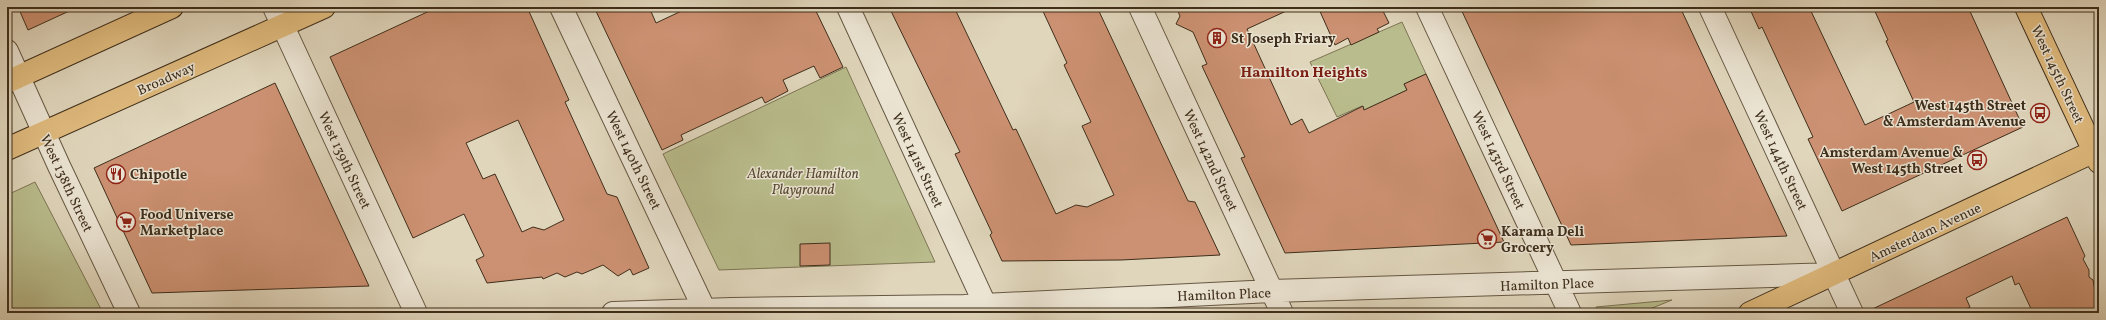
<svg xmlns="http://www.w3.org/2000/svg" width="2106" height="320" viewBox="0 0 2106 320" font-family="Vollkorn,serif">
<style>
.green{fill:#b9bc8c;stroke:#7c7554}
.building{fill:#cc9172;stroke:#3e2e1b;fill-rule:evenodd}
.lines{fill:none;stroke-linecap:round;stroke-linejoin:round}
.minor-casing{stroke:#665843;stroke-width:24}
.major-casing{stroke:#3e2e1b;stroke-width:24}
.minor{stroke:#ebe4d3;stroke-width:22}
.major{stroke:#e0bb7e;stroke-width:22}
.labels{text-anchor:middle;stroke-width:3;stroke-linejoin:round;paint-order:stroke}
.poi-label{font-size:14px;font-weight:bold;fill:#3e2e1b;stroke:#ebe4d3;text-anchor:start}
.street-label{font-size:14px;fill:#3e2e1b;stroke:#ebe4d3}
.park-label{font-size:14px;font-style:italic;fill:#574a32;stroke:#ebe4d3}
.neighbourhood-label{font-size:15px;font-weight:bold;fill:#7a1f14;stroke:#ebe4d3}
</style>
<rect width="100%" height="100%" fill="#e0d6bc"/>
<filter id="stains"><feTurbulence type="fractalNoise" baseFrequency=".005" numOctaves="4"/><feColorMatrix values="0 0 0 0 .2 0 0 0 0 .09 0 0 0 0 .02 0 0 0 .5 -.17"/></filter>
<radialGradient id="worn" r=".72"><stop offset=".6" stop-color="#630" stop-opacity="0"/><stop offset="1" stop-color="#630" stop-opacity=".3"/></radialGradient>
<path class="green" d="M1402 22 1426 74 1404 84 1407 90 1369 108 1365 112 1362 106 1337 117 1310 62Z
M846 67 935 262 719 270 663 154Z
M35 182 103 313H7V195Z
M1672 300 1640 313H1599L1596 307Z"/>
<path class="building" d="M18 7H78L28 30Z
M438 7H527L569 100 565 102 607 194 617 197 649 268 633 275 630 269 618 276 603 265 582 274 577 272 565 277 557 273 543 279 542 277 487 283 476 260 484 256 464 214 413 238 330 57ZM518 120 564 220 544 230 533 227 522 232 495 174 483 179 466 143Z
M594 7H649L656 23 690 7H814L843 67 820 78 814 66 783 80 788 91 765 103 762 97 681 135 683 140 662 150Z
M889 7H954L1013 130 1016 129 1056 214 1076 205 1087 207 1114 195 1082 126 1091 122 1064 65 1067 63 1041 7H1097L1188 201 1195 202 1220 255 1121 260 1002 261 990 235 992 233 955 154 960 152Z
M1176 7H1295L1247 29 1291 125 1302 119 1309 133 1363 106 1364 110 1407 90 1404 84 1426 74 1504 242 1285 253 1241 158 1245 157 1202 66 1207 64 1193 32 1176 24 1180 16Z
M1318 7H1381L1389 23 1377 29 1379 32 1351 45 1348 38 1335 45Z
M1460 7H1680L1787 236 1571 245Z
M1749 7H1809L1865 125 1914 102 1886 41 1888 40 1873 7H1968L2023 127 1842 211 1808 139 1813 137 1762 27 1759 29Z
M275 83 369 286 152 293 94 168Z
M2067 217 2085 256 2083 259 2089 270V277L2093 280 2095 291 2099 295V313H2033L2019 283 2015 285 2012 276 1966 298 1970 307 1957 313H1864Z
M830 243V265L800 266V244Z"/>
<g class="lines">
<defs>
<path id="minor" d="M274 7 416 313
M561 7 706 313
M848 7 989 313
M1140 7 1282 313
M1427 7 1570 313
M1710 7 1852 313
M7 51 59 166 129 313
M613 313 732 309 964 306 1272 291 1834 274"/>
<path id="major" d="M2026 7 2099 162
M7 82 172 7
M7 149 324 7
M1750 313 2099 149"/>
</defs>
<use href="#minor" class="minor-casing"/>
<use href="#major" class="major-casing"/>
<use href="#minor" class="minor"/>
<use href="#major" class="major"/>
</g>
<defs>
<symbol id="building-ring" viewBox="-11 -11 22 22"><circle r="9.5" fill="#ebe4d3" stroke="#8f2418" stroke-width="1.5"/><path d="M-4-6H4V6H1V3H-1V6H-4ZM-2.5-4.3h1.7v1.8h-1.7ZM.8-4.3h1.7v1.8H.8ZM-2.5-1h1.7V.8h-1.7ZM.8-1h1.7V.8H.8Z" fill="#8f2418"/></symbol>
<symbol id="bus-ring" viewBox="-11 -11 22 22"><circle r="9.5" fill="#ebe4d3" stroke="#8f2418" stroke-width="1.5"/><path d="M-5-6H5V4H4V6H2V4H-2V6H-4V4H-5ZM-3.5-4V0h7V-4ZM-3.5 1.2v1.5H-2V1.2ZM2 1.2v1.5H3.5V1.2Z" fill="#8f2418"/></symbol>
<symbol id="restaurant-ring" viewBox="-11 -11 22 22"><circle r="9.5" fill="#ebe4d3" stroke="#8f2418" stroke-width="1.5"/><path d="M-5-6h1v4h1v-4h1v4h1v-4h1v5L-1.5 .5V6h-2V.5L-5-1ZM5-6V6H3V1.5H1.5Q1.5-4 5-6Z" fill="#8f2418"/></symbol>
<symbol id="supermarket-ring" viewBox="-11 -11 22 22"><circle r="9.5" fill="#ebe4d3" stroke="#8f2418" stroke-width="1.5"/><path d="M-6-5.5h2.5l.6 2H6L4.5 2H-2.5L-4.4-4H-6ZM-1.5 3.2a1.3 1.3 0 1 0 .1 0ZM3 3.2a1.3 1.3 0 1 0 .1 0Z" fill="#8f2418"/></symbol>
</defs>
<g fill-rule="evenodd">
<use href="#building-ring" x="1206" y="27" width="22" height="22"/>
<use href="#bus-ring" x="2029" y="102" width="22" height="22"/>
<use href="#bus-ring" x="1966" y="149" width="22" height="22"/>
<use href="#restaurant-ring" x="105" y="163" width="22" height="22"/>
<use href="#supermarket-ring" x="115" y="211" width="22" height="22"/>
<use href="#supermarket-ring" x="1476" y="228" width="22" height="22"/>
</g>
<g class="labels">
<g class="poi-label">
<text x="1231" y="43">St Joseph Friary</text>
<text x="2026" y="110" text-anchor="end">West 145th Street<tspan x="2026" dy="16">&amp; Amsterdam Avenue</tspan></text>
<text x="1963" y="157" text-anchor="end">Amsterdam Avenue &amp;<tspan x="1963" dy="16">West 145th Street</tspan></text>
<text x="130" y="179">Chipotle</text>
<text x="140" y="219">Food Universe<tspan x="140" dy="16">Marketplace</tspan></text>
<text x="1501" y="236">Karama Deli<tspan x="1501" dy="16">Grocery</tspan></text>
</g>
<g class="street-label">
<text transform="translate(2058 74) rotate(65)" y="5">West 145th Street</text>
<text transform="translate(166 78) rotate(-24)" y="5">Broadway</text>
<text transform="translate(345 160) rotate(65)" y="5">West 139th Street</text>
<text transform="translate(634 160) rotate(64)" y="5">West 140th Street</text>
<text transform="translate(918 160) rotate(65)" y="5">West 141st Street</text>
<text transform="translate(1211 160) rotate(65)" y="5">West 142nd Street</text>
<text transform="translate(1499 160) rotate(65)" y="5">West 143rd Street</text>
<text transform="translate(1781 160) rotate(65)" y="5">West 144th Street</text>
<text transform="translate(67 183) rotate(65)" y="5">West 138th Street</text>
<text transform="translate(1925 232) rotate(-25)" y="5">Amsterdam Avenue</text>
<text transform="translate(1547 284) rotate(-2)" y="5">Hamilton Place</text>
<text transform="translate(1224 294) rotate(-2)" y="5">Hamilton Place</text>
</g>
<g class="park-label">
<text x="803" y="178">Alexander Hamilton<tspan x="803" dy="16">Playground</tspan></text>
</g>
<g class="neighbourhood-label">
<text x="1304" y="77">Hamilton Heights</text>
</g>
</g>
<rect width="2106" height="320" fill="none" stroke="#e0d6bc" stroke-width="24"/>
<rect x="8" y="8" width="2090" height="304" fill="none" stroke="#3e2e1b" stroke-width="2"/>
<rect x="12" y="12" width="2082" height="296" fill="none" stroke="#3e2e1b"/>
<rect width="100%" height="100%" filter="url(#stains)"/>
<rect width="100%" height="100%" fill="url(#worn)"/>
</svg>
